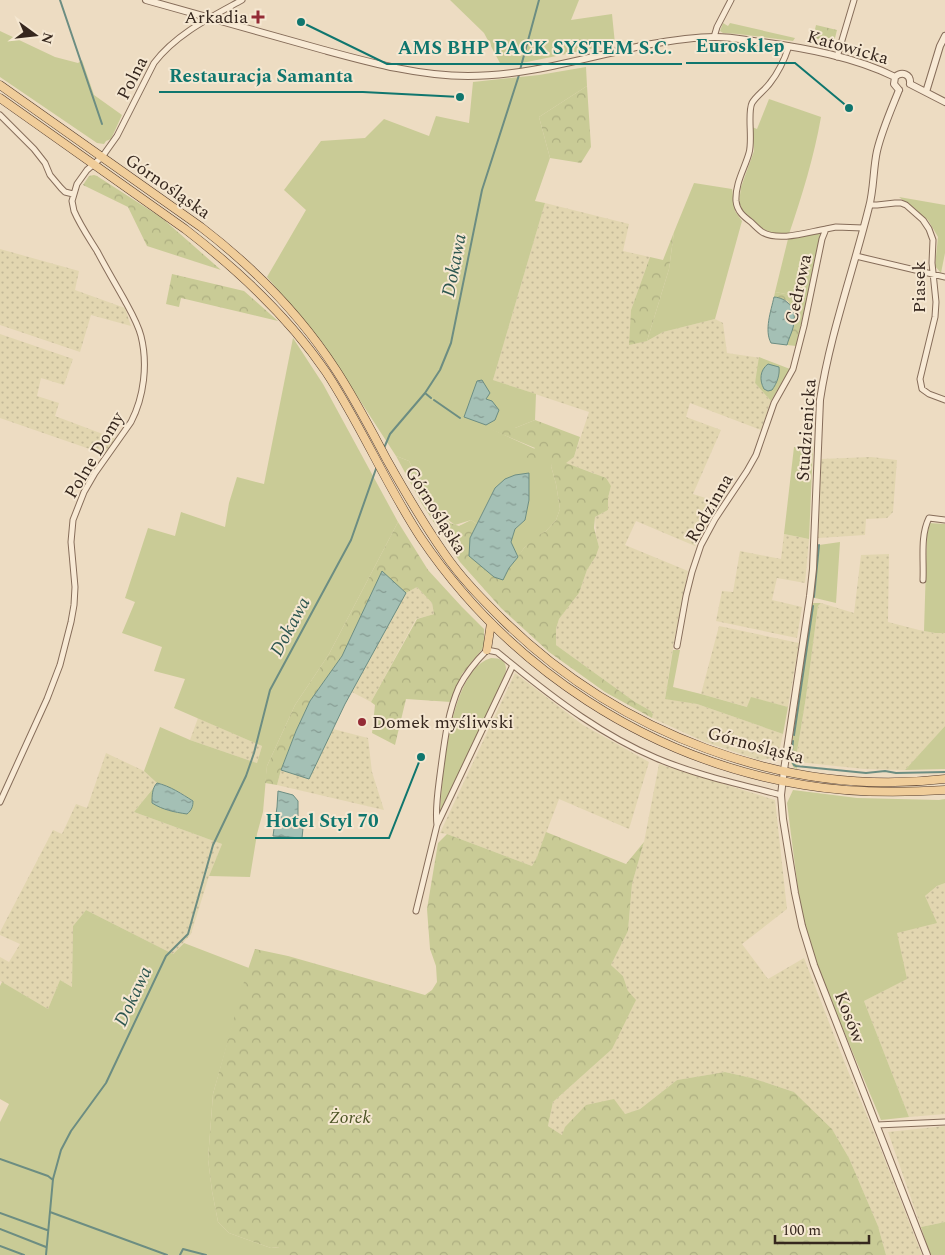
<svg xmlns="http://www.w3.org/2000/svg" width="945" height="1255" viewBox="0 0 945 1255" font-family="Spectral,serif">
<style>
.farmland{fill:url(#farmland-dots)}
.grass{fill:#c9cb96}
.forest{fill:url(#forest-crowns)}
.water{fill:url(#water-ripples);stroke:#6c8d82}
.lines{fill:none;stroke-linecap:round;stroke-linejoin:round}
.stream{stroke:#6c8d82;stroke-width:2}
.minor-casing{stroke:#866d5a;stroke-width:7}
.tertiary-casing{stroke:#866d5a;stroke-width:8}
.primary-casing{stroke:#543c2e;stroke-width:9}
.minor{stroke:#f8ead5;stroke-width:5}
.tertiary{stroke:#f8ead5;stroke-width:6}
.primary{stroke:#f0cd9a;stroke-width:8}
.poi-dot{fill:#942b35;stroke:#f5e7d1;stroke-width:2}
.labels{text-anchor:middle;stroke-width:4;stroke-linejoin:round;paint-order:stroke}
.poi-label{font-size:18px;fill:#36271e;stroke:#f5e7d1;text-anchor:end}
.street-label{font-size:18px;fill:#36271e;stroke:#f5e7d1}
.park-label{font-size:18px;font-style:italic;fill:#4b5324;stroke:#f5e7d1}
.water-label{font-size:19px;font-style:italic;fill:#2d5650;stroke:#f5e7d1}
.leader{fill:none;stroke:#0f766e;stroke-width:2}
.callout-dot{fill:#0f766e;stroke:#f5e7d1;stroke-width:2}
.callout-label{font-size:19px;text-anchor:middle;font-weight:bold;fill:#0f766e;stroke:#f5e7d1;stroke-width:4;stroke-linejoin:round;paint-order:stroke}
</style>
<defs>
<pattern id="farmland-dots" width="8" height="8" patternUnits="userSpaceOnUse" patternTransform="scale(1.25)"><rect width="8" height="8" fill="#e2d6b0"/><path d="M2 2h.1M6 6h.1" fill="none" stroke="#c2b897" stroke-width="1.8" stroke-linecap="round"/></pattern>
<pattern id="forest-crowns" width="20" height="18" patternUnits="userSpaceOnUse" patternTransform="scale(1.25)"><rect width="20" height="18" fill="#c9cb96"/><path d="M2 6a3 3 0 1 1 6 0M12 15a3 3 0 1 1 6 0" fill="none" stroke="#adae81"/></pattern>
<pattern id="water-ripples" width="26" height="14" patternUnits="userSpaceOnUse" patternTransform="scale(1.25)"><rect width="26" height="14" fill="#a4c0b5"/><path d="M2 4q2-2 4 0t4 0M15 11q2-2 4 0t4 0" fill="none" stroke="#869c93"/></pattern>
</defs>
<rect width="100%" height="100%" fill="#eddcc2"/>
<path class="farmland" d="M545 203 629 224 623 251 650 257 631 310 647 341 663 332 715 319 723 323 727 353 761 358 755 383 771 401 761 430 690 403 686 417 721 430 693 494 721 503 695 546 636 521 625 545 688 571 675 636 665 698 697 704 783 734 779 752 775 758 759 760 705 742 652 718 653 714 651 711 635 702 556 645V629L559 619 579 593 587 570 596 556 599 547 596 536 595 517 608 510V498L611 486 594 473 564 463 574 457 589 412 493 380Z
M0 249 79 271 75 290 125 308 131 326 91 315 80 352 0 325Z
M0 334 73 359 64 385 41 378 37 396 59 403 55 416 116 439 104 454 0 418Z
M871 457 897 460 893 512 887 518 866 519 865 535 818 538 821 459Z
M784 534 809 539 805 583 777 578 772 600 802 607 797 638 716 621 722 591 733 592 740 551 781 559Z
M889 554 888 622 919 630 935 633H945V726L905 770 864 769 798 762 796 758 806 697 818 606 821 603 854 613 861 555Z
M417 587 432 603 434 614 416 619 371 702 352 692 406 593Z
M719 626 799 643 788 707 752 698 748 707 701 694Z
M515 673 583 725 649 762 629 829 559 799 537 857 532 866 447 834 440 833Z
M198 718 262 746 257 763 190 740Z
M333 729 368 738 372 772 384 810 277 785 281 770 309 779Z
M106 753 144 771 157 783 134 812 222 844 209 876 191 934 173 954 86 910 73 926 72 987 60 980 48 1009 0 981V957L9 962 20 944 0 935V932L53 830 62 834 76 804 87 808Z
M659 764 775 800 787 909 742 944 768 979 804 958 846 1066 875 1135 922 1255H886L878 1226 849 1158 832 1129 794 1092 752 1078 725 1072 677 1080 640 1109 562 1135 548 1126 553 1102 597 1062 628 991 623 976 611 965 628 931 632 884 644 842Z
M945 883V1114L909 1117 864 1001 906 979 896 933 925 896 937 886Z
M945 1126V1222L921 1227 888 1132Z"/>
<path class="grass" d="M450 0H579L571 20 612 14 615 44 527 62 501 65 484 33Z
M723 23 728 26 730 23 795 38 793 41 738 34 723 33 720 31Z
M0 31 55 57 78 63 82 60 94 95 122 115 111 139 106 141 104 144 97 143 0 77Z
M586 67 587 86 539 117 550 158 535 201 545 203 493 380 536 394 535 420 515 428H489L535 449 523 461H554L551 466 556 484 560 509 556 520 546 531 541 534 524 548 518 557 511 542 515 529 525 520 529 500V473L495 488 477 524 471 520 455 525 443 516 435 503 422 486 409 461 396 456 322 342 267 277 306 210 284 190 321 141 365 138 384 119 429 136 436 116 469 123 473 82 539 75Z
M769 99 821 117C814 157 802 196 789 234L778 235 763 229 744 213 739 203 741 187 754 151 752 127 757 129Z
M694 183 732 189 735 211 742 221 715 319 663 332 647 341 669 269 674 232Z
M899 197 945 205V253L941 273 935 266 938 237 928 220Z
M821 233 807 298 775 292 788 239Z
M293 338 323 384 398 522 329 654 295 705 267 766 263 812 257 834 250 877 209 876 222 844 134 812 155 786 152 797 166 810 179 813 193 801 181 793 162 784 157 783 144 771 160 727 190 740 257 763 262 746 174 708 185 679 154 671 162 647 122 633 135 602 125 598 148 528 175 536 181 512 225 527 229 503 237 477 264 484Z
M759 357 790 369 771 401 755 383Z
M794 447H813L809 539 784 534Z
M929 523 945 524V633H935L924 631 927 533Z
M840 542 836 603 815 598 819 545Z
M812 603H821L818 606 806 697 796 758 798 762 797 769 794 768 791 763V749Z
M673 650H680L673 687 701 694 747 707 751 697 788 707 783 734 697 704 665 699Z
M491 658C504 658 508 663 505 676L440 813C442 777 450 669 491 658Z
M945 726V769L905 770Z
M793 790 857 798 939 800 945 799V883L937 886 925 896 937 923 897 933 907 979 864 1001 909 1117 881 1120 804 936 787 803Z
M86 910 173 954 184 943 249 968 213 1094 208 1159 212 1191 218 1222 229 1233 271 1248 280 1247V1255H0V1122L9 1104 0 1099V986L2 982 48 1009 60 980 72 987 73 926Z
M945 1222V1255H930L921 1227Z"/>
<path class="forest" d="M816 25 837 30 834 42 813 38Z
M587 86 591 147 581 163 550 158 539 117Z
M94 175 97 176 162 218 221 270 147 246 128 207 83 185 89 176Z
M674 232 669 269 647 341 629 345 631 310 650 257 663 260Z
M172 274 244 291 278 321 181 298 179 307 166 304Z
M775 292 807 298 796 346 787 345C793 325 798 321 788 301L774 297Z
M535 420 580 437 574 457 566 463 606 478 611 486 608 498V510L595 517 594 528 599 547 596 556 587 570 579 593 559 619 556 629V645L635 702 651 711 653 714 652 718 605 692 549 652 501 608 460 562 422 504 396 456 409 461 422 486 435 503 443 516 450 523 459 526 471 520 477 524 470 538 509 568 524 548 537 536 546 531 556 520 560 509 556 484 551 466 553 461H522L535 448 487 428H515Z
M398 522 428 570 462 607 484 629V647L462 674 451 702 406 699 395 745 372 733 375 705 371 702 417 619 434 614 432 603 417 587 406 593 382 572 342 656 310 701 296 731 281 770 277 785 265 783 267 766 295 705 329 654Z
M546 832 626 864 644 842 632 884 628 931 611 965 623 976 628 991 636 1000 612 1049 553 1102 548 1126 562 1135 565 1127 586 1105 614 1099 625 1114 640 1109 677 1080 725 1072 752 1078 794 1092 832 1129 849 1158 878 1226 886 1255H280L279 1247 271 1248 229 1233 218 1222 212 1191 208 1159 213 1094 245 978 255 949 288 956 425 995 432 990 437 982 436 966 430 949 427 909 438 843 447 834 532 866 537 857Z"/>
<path class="water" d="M774 297C787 298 796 308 794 321 794 329 789 337 787 345L771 343C764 330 771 311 774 297Z
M768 364 779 367C780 375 777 383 772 390L768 391 764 389C759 380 760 370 768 364Z
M482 380 490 393 486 399 492 401 499 410 495 420 486 425 464 417 477 381Z
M529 473V500L525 520 515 529 511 542 518 557 509 568 503 580 494 577 469 556 470 538 495 488 505 479 515 475Z
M382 571 406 593 345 704 309 779 281 770 296 731 310 701 342 656Z
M157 783C170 786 182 794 193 801 193 806 192 810 187 814 174 812 163 810 152 803 152 796 152 788 157 783Z
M278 791 293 795 298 801V817L303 828 302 838 273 836 277 807Z"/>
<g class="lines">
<path class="stream" d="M60 0 102 124
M520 70 539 0
M425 393 431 398
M434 400 460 418
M384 448 390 434 425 393 440 370 451 343 482 190 519 75
M814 597 819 545
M794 735 813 606
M793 741 791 759 794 765 796 766 866 773 885 771 896 773 945 772
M0 1159 48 1176 53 1180
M50 1212 167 1255
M0 1213 47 1230
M0 1229 46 1247
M0 1246 24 1255
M46 1255 53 1179 61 1150 71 1131 106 1083 166 956 188 934 213 845 246 776 254 753 270 690 351 540 377 466
M180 1255 183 1249 206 1255"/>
<defs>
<path id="minor" d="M714 37 717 27 731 0
M789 46C785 58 778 73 770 83 765 90 756 96 752 103 747 113 753 140 749 153 745 168 735 183 736 201 737 211 743 216 751 222 754 225 758 229 762 232 779 242 808 232 826 229
M837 57 854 0
M0 115 34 149 45 163 50 175 61 188 65 192 73 194
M870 205H877L895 203H901L906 205 923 220 929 229 933 240 932 263 936 302 935 317 920 379 922 389 929 394 945 400
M856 256 945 277
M923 580C924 560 920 536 929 518L945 520
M677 646 686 596 692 572 701 545 715 519 747 471 756 455 774 403 793 369 804 326 822 239 826 229 836 227 863 228
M0 802 47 699 60 665 71 622 74 605 75 587 71 542 73 520 84 492 95 473 131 422C144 397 148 364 141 336 138 324 131 312 125 301 116 285 106 268 97 251 89 238 80 225 74 211L72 201 77 184 87 170 102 157 117 136 154 63C176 34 211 17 242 0
M437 825C435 809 438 791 440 775 444 746 447 714 459 687 466 673 476 661 487 650L497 652 513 665
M416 911 437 825 513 665C557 701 604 736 656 758 696 775 739 784 781 795
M877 1125 945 1122"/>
<path id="tertiary" d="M146 0C206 17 265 34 324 50 372 63 419 76 468 76 529 76 587 57 646 45 668 41 693 37 715 37 731 37 746 40 761 42 805 48 855 57 895 77
M895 77C902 71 911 74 910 84
M895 77 894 84 899 90
M910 84 945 102
M899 90C891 110 882 130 877 151 873 169 874 189 869 207 853 272 830 334 820 400L813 569 810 596 784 770 781 795 783 819 795 893 802 926 814 965 927 1255
M926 92 940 46 945 36"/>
<path id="primary" d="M0 85 201 227C253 267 300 314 336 370 355 399 371 430 387 460 405 492 423 523 444 553 461 578 482 599 503 620 617 732 784 798 945 779
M0 98 185 229C238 270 288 316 326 372 361 425 386 485 421 538 509 668 649 760 804 785 851 793 898 793 945 790
M487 650 491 623"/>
</defs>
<use href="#minor" class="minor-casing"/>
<use href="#tertiary" class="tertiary-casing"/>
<use href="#primary" class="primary-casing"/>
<use href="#minor" class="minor"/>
<use href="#tertiary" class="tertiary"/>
<use href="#primary" class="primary"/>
</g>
<g class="poi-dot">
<path d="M255.5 9.5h5v5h5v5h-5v5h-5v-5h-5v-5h5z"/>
<circle cx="362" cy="722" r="5"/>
</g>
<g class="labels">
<g class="poi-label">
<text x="248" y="23">Arkadia</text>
<text x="372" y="728" text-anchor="start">Domek myśliwski</text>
</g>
<g class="street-label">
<text transform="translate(848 47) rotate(16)" y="6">Katowicka</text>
<text transform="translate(132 78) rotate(-63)" y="6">Polna</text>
<text transform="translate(168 186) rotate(35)" y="6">Górnośląska</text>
<text transform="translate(919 287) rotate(-90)" y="6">Piasek</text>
<text transform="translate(798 289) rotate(-78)" y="6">Cedrowa</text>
<text transform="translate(806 430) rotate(-86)" y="6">Studzienicka</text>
<text transform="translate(94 455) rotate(-59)" y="6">Polne Domy</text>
<text transform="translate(709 508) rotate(-60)" y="6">Rodzinna</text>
<text transform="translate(436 510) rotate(58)" y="6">Górnośląska</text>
<text transform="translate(756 745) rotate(15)" y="6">Górnośląska</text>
<text transform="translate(850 1017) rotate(68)" y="6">Kosów</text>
</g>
<g class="park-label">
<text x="350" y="1123">Żorek</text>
</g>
<g class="water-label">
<text transform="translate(453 265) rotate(-79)" y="7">Dokawa</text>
<text transform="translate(289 626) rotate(-62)" y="7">Dokawa</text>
<text transform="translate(132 996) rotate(-65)" y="7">Dokawa</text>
</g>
</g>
<path class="leader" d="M849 108L795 63H686M301 22L387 64H682M460 97L363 92H159M421 757L389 838H255"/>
<g class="callout-dot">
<circle cx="849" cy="108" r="5"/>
<circle cx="301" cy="22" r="5"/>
<circle cx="460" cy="97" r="5"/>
<circle cx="421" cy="757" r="5"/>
</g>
<g class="callout-label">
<text x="740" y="52">Eurosklep</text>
<text x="535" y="54">AMS BHP PACK SYSTEM S.C.</text>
<text x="261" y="82">Restauracja Samanta</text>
<text x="322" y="827">Hotel Styl 70</text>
</g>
<g transform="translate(35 35) rotate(105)" stroke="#f5e7d1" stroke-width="4" paint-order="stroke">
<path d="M0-4L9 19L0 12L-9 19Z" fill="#36271e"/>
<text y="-8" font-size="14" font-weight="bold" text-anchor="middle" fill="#36271e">N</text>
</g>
<path d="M775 1235v8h94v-8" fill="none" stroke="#36271e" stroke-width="2.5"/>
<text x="782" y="1235" font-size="15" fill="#36271e" stroke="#f5e7d1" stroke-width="4" paint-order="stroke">100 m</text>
</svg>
